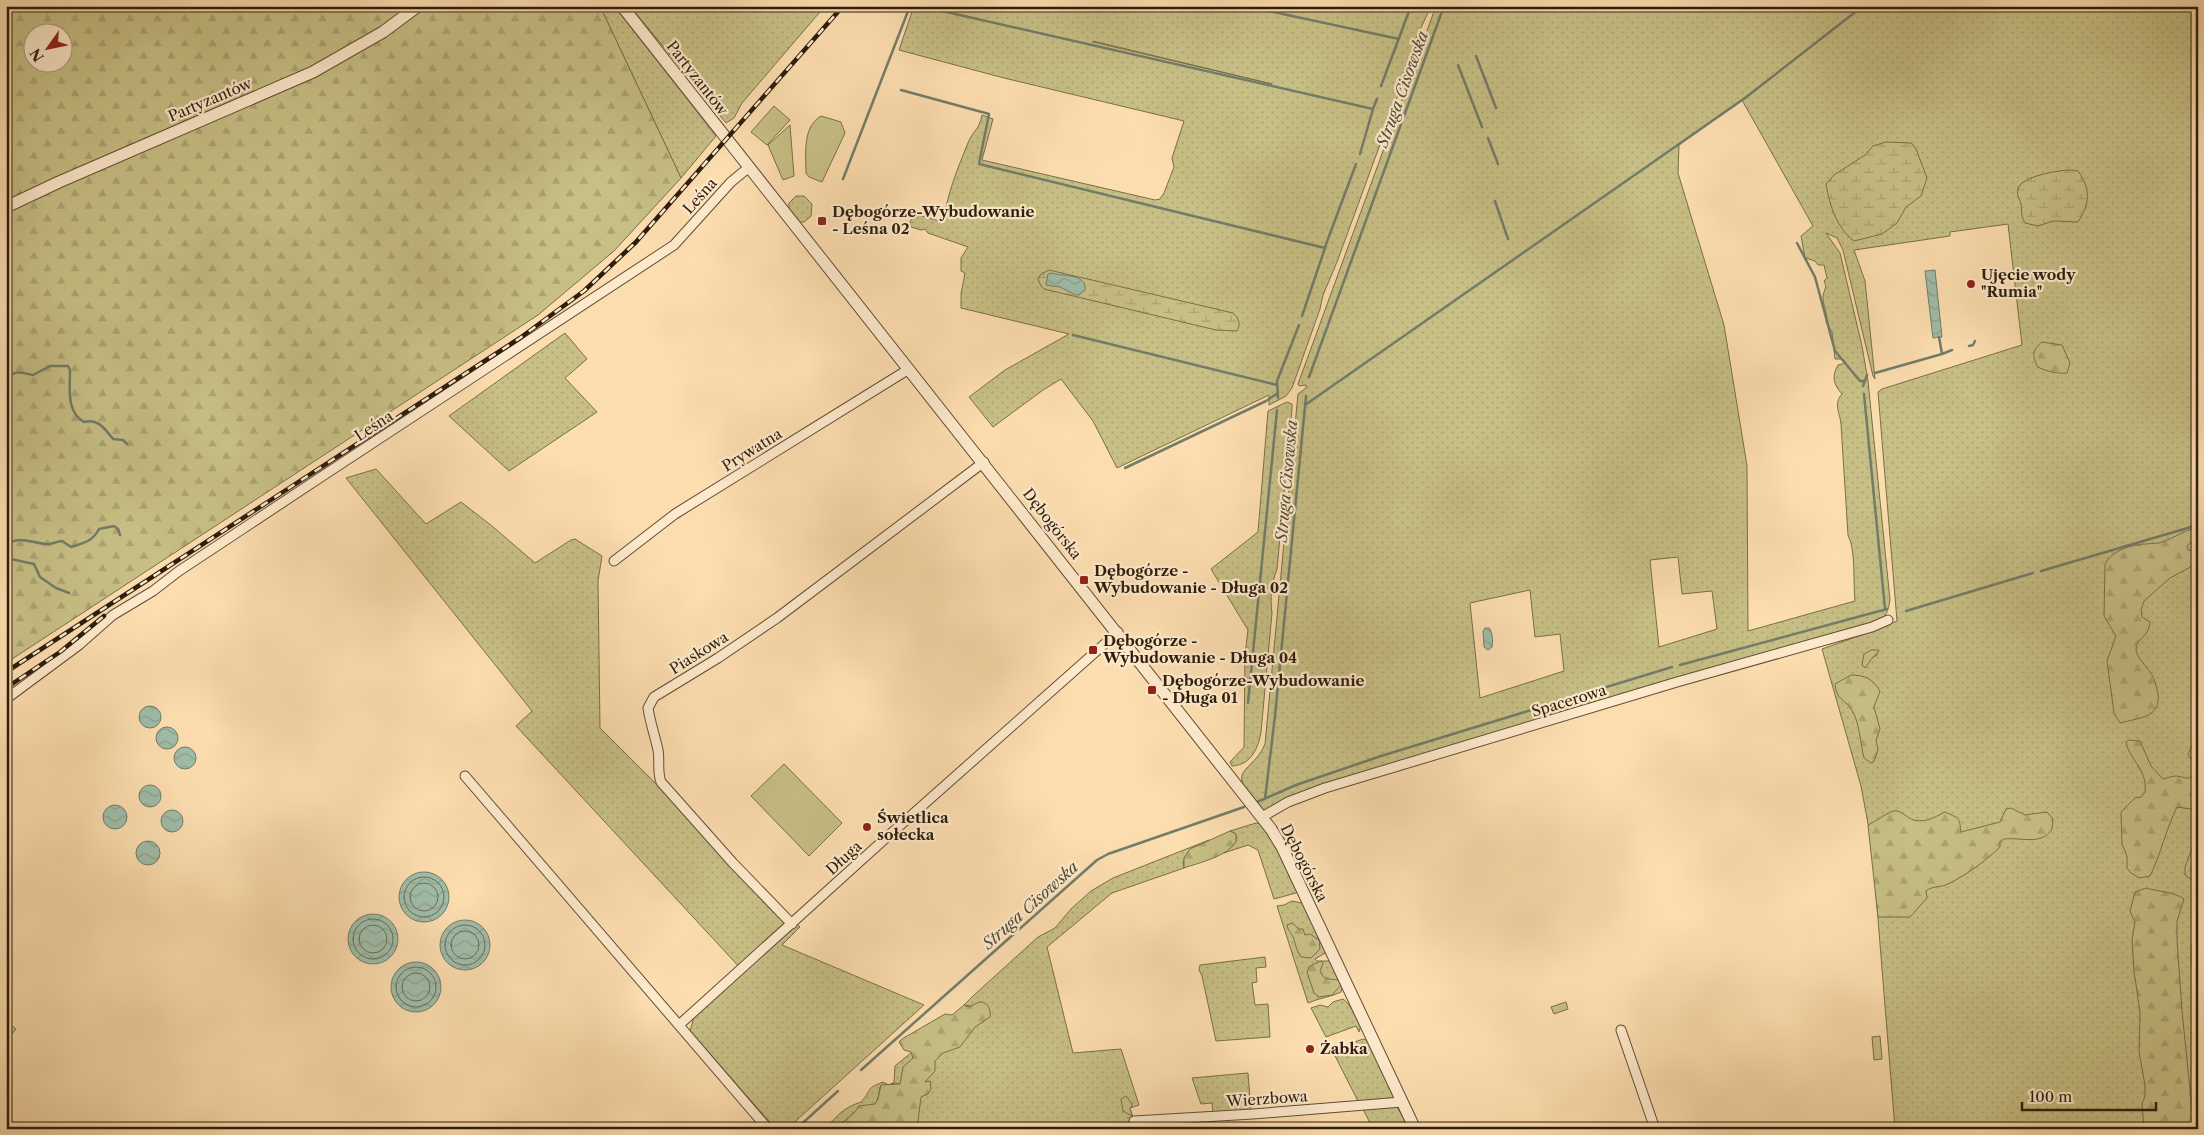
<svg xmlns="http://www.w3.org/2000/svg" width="2204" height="1135" viewBox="0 0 2204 1135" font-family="'Libre Caslon Text',serif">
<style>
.grass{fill:url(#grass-dots);stroke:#7a6e48;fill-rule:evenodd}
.forest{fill:url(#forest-firs);stroke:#7a6e48;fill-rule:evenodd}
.wetland{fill:url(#wetland-marsh);stroke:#7a6e48}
.park{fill:#c7bf85;stroke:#7a6e48}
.water{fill:url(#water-waves);stroke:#727c69}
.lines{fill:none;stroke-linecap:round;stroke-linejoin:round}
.shore{stroke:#666c5a;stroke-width:1}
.stream{stroke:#727c69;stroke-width:2.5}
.minor-casing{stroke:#614d34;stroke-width:11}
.tertiary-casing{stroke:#614d34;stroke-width:13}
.minor{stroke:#fde9cb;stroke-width:9}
.tertiary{stroke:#fde9cb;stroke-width:11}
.rail-casing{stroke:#2d1d0b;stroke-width:4.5}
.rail{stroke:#fde9cb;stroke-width:2.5;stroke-dasharray:8;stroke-linecap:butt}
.poi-dot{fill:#8f2418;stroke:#fde9cb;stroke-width:2}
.labels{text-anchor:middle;stroke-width:4.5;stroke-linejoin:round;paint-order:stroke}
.street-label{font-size:15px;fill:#2d1d0b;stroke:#fde9cb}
.poi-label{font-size:15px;font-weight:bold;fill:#2d1d0b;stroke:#fde9cb;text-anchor:start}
.water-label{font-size:16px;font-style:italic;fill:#504d3a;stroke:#fde9cb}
</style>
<defs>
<pattern id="grass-dots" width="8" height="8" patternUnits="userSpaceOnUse" patternTransform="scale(1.25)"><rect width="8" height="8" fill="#c7bf85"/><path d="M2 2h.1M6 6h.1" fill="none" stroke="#aba472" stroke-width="1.8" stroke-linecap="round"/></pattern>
<pattern id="forest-firs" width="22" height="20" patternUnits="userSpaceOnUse" patternTransform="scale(1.25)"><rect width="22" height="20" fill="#c7bf85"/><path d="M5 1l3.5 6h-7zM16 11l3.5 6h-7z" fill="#aba472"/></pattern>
<pattern id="wetland-marsh" width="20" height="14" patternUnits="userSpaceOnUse" patternTransform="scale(1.25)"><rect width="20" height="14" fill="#c7bf85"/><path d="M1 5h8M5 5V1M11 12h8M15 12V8" fill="none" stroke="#aba472"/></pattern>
<pattern id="water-waves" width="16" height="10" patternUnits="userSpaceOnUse" patternTransform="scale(1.25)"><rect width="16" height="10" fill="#a0bca8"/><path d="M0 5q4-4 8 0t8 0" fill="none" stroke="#8aa18f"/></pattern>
</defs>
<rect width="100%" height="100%" fill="#fcddaf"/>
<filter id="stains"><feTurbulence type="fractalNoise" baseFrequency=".004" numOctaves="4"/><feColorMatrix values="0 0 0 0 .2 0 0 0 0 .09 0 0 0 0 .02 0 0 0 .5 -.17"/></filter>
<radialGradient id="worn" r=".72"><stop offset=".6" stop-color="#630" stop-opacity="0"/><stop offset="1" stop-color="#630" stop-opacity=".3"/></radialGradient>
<path class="grass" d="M600 6H614L716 136 681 178Z
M630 6H825L742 103 734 118 726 123Z
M914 6H1431L1414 43 1412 57 1337 262 1323 295 1320 309 1292 388 1286 396 1269 405V395L1117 468 1093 421 1061 379 1043 390 993 427 969 397 1005 370 1069 334 961 308V294L965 273 961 271V258L968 247 928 233 925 229 921 230 911 227 910 222 913 216C923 214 933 220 943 222 947 195 958 167 968 143 973 130 979 131 982 115L993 119 982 160 1155 200 1160 199 1164 193 1174 167 1172 158 1184 121 1004 78 899 50ZM1093 41 1272 84 1093 42Z
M1436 6H2198V890L2191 954 2198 1040V1129H1895L1872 845 1861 786 1822 649 1881 628 1897 621 1878 392 1882 389 2022 345 2008 224 1950 232V236L1854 250 1865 281 1875 379 1873 376 1843 250 1837 238 1826 233 1840 253 1862 346 1868 381 1890 600C1888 611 1887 616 1877 622L1371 770 1285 798 1265 812C1256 802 1232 782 1246 769 1254 760 1260 756 1265 744L1298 394 1306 388V385L1299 386 1298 384ZM1742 100 1813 226 1801 236 1805 258 1815 261 1818 265H1824L1827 278 1824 281C1828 288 1823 291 1823 297 1823 307 1828 312 1826 322L1832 332 1835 359H1843L1846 363 1838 365C1831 377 1834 385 1842 394 1833 404 1840 413 1841 424L1848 535C1856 550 1853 583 1855 601L1748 631 1747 466 1724 325 1678 173 1679 145ZM1678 557 1682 594 1712 591 1717 629 1659 647 1650 560ZM1530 590 1535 637 1560 634 1564 671 1480 698 1470 603Z
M796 196H804L812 204 811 216 804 222H798L789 211V203Z
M565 333 587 359 565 378 597 412 509 471 449 416Z
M1287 402 1292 404V408L1277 569C1271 584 1270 598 1272 613L1261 732C1258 749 1251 765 1232 766L1230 762 1244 747 1245 655 1248 630 1211 569 1258 532 1268 411Z
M376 469 426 524 461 502 492 526 535 563 571 540 575 539 602 556 598 581 600 728 800 927 782 945 924 1005 787 1129H776L690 1031 694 1017 744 972 516 726 532 711 346 478Z
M1256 823 1261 824 1273 841 1297 891 1296 893 1274 899 1258 850 1248 845 1224 853 1236 842V834L1230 831Z
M1209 840C1199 848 1180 850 1184 868L1112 893 1047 947 1073 1053 1121 1049 1139 1105 1130 1108 1133 1118H1130L1132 1126 1090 1129H917L922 1063 972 1006 964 1005 973 996 1038 937 1055 928 1071 909 1091 891 1113 878Z
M1292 901 1302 903 1305 907 1327 952 1315 959 1317 961H1331L1342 987 1341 992C1331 997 1319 998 1308 1003L1277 906 1284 905Z
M1265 957 1266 967 1256 968 1257 982 1252 983 1255 1005 1268 1004 1270 1037 1216 1041 1202 976 1199 970 1200 965Z
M1343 999C1350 1003 1356 1018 1361 1025L1359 1032 1356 1026 1326 1037 1311 1008 1320 1005 1328 1007 1333 1002Z
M1363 1039 1369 1041 1394 1095 1393 1100 1360 1105 1332 1050Z
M912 1052 913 1058 907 1064 900 1084 895 1083 880 1087 878 1099 875 1104 855 1112 835 1129H825C838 1115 843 1108 861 1102 874 1088 863 1090 883 1082L889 1085 894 1082 895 1066Z
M1248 1073 1251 1112 1213 1115 1212 1103 1201 1104 1192 1078Z
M1397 1107 1410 1129H1373L1363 1109Z"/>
<path class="forest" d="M6 6H600L681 178 614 251 538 315 6 663ZM32 32H62V62H32Z
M2042 342 2062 345 2070 363 2067 373C2059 374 2045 371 2038 367 2032 357 2032 350 2042 342Z
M2195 528 2198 532 2196 538 2187 546 2188 550 2193 551 2197 556 2196 564 2170 578 2144 601 2141 610 2142 617 2150 622C2149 637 2136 639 2136 649 2136 657 2146 666 2150 672 2155 679 2156 685 2158 694 2161 718 2138 718 2120 723L2114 713 2107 661 2116 636 2104 616 2105 564C2111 551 2132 544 2146 544 2152 543 2157 544 2162 542 2174 538 2183 531 2195 528Z
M1871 650H1879L1877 655 1873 657 1865 668 1862 665 1864 654Z
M1851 675C1865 675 1873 679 1880 691L1874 707 1880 729 1876 740 1878 750 1874 761 1871 763 1864 758C1860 744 1860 721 1851 709 1844 698 1837 701 1835 684Z
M2198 734V810L2177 807C2166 829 2161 854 2150 876L2140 878 2131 873 2127 868V856L2122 844 2121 812 2135 798 2141 797 2145 792C2148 770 2129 759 2126 742L2129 740 2140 741 2151 766 2163 779C2167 778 2172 776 2176 776 2188 777 2187 783 2197 770L2195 765 2196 760 2190 758 2188 754Z
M2011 808 2025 815 2047 812 2053 819 2052 829C2041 846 2021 837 2004 839L2000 842V847C1984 862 1968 874 1948 884 1940 888 1934 885 1926 891L1927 898 1910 917H1878L1868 825C1877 821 1884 814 1893 811 1901 809 1907 819 1914 820 1926 823 1935 817 1945 812 1961 819 1959 818 1961 832L2000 822 2006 809Z
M1230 831 1236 834V842C1226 857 1201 862 1184 868V858L1190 849Z
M2198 833V884L2185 875V867Z
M2146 888C2159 892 2172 891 2184 899L2177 921V940L2182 1011 2194 1129H2144L2142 1104 2145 1096V1085L2139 1052 2140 1012 2134 971 2132 940 2135 922 2130 911 2135 892Z
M1292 923 1299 929H1303L1305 935 1310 934 1319 940 1320 949 1311 958 1301 957C1296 951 1296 944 1293 937 1291 932 1288 931 1287 925Z
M1321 961 1323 964 1320 971C1323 980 1330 979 1338 980L1341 985 1332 995 1319 997 1314 993 1307 972 1310 966Z
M979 1002C988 1001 991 1010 990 1017L975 1027 960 1047 943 1053 935 1061V1071L925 1082 930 1081 931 1089 928 1094 921 1097 917 1129H835L855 1112 859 1106 875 1104 878 1099 881 1085 900 1084 903 1067 913 1058 911 1052 904 1050 899 1042 902 1039 945 1014 952 1015 964 1005 969 1007Z
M6 1021 16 1029 6 1041Z
M1126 1096 1132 1104V1107L1130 1108 1132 1116 1123 1111 1121 1099Z"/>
<path class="wetland" d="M1886 142 1911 143 1916 149 1927 178 1921 196 1906 207 1897 223 1882 234 1854 241C1836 227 1830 206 1826 184L1834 175 1865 155 1873 146Z
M2072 170 2078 171C2091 189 2090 204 2078 222L2053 221 2038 226 2025 223C2021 217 2022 212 2021 204 2020 199 2016 195 2018 189 2021 176 2059 170 2072 170Z
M1049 270 1233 313C1239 319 1241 324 1237 331L1216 330 1044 289 1041 286 1038 279 1041 274Z"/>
<path class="park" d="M774 106 790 120 767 145 751 132Z
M821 116 841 122 845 133 822 182 809 177 806 173C806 155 802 127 821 116Z
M790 125 794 176 783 180 768 145Z
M784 764 842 823 809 856 751 796Z
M1566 1002 1568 1009 1554 1014 1551 1007Z
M1880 1036 1882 1059 1874 1060 1872 1037Z"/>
<path class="water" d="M1935 270 1942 337 1933 338 1925 271Z
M1052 273C1063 277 1087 273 1085 290L1079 295H1076L1060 287 1046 285 1048 274Z
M1485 628H1489C1493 633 1493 641 1492 647L1488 650 1484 647 1483 631Z
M139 717a11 11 0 1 1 22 0a11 11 0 1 1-22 0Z
M156 738a11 11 0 1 1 22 0a11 11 0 1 1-22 0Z
M174 758a11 11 0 1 1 22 0a11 11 0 1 1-22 0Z
M139 796a11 11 0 1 1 22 0a11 11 0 1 1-22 0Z
M103 817a12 12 0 1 1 24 0a12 12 0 1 1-24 0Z
M161 821a11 11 0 1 1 22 0a11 11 0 1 1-22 0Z
M136 853a12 12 0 1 1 24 0a12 12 0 1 1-24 0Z
M399 897a25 25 0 1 1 50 0a25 25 0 1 1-50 0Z
M348 939a25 25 0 1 1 50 0a25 25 0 1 1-50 0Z
M440 945a25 25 0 1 1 50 0a25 25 0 1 1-50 0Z
M391 987a25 25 0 1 1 50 0a25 25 0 1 1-50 0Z"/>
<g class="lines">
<path class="shore" d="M404 897a20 20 0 1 1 40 0a20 20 0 1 1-40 0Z
M410 897a14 14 0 1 1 28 0a14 14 0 1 1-28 0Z
M353 939a20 20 0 1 1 40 0a20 20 0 1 1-40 0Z
M445 945a20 20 0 1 1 40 0a20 20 0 1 1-40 0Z
M359 939a14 14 0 1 1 28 0a14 14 0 1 1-28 0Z
M451 945a14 14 0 1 1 28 0a14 14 0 1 1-28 0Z
M396 987a20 20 0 1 1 40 0a20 20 0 1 1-40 0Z
M402 987a14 14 0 1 1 28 0a14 14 0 1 1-28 0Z"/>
<path class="stream" d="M920 6 1373 109 1377 99
M1246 6 1399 39
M1476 56 1496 108
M1458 65 1482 127
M1381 86 1411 6
M901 90 989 114 979 164 1325 248 1302 316
M1488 138 1498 164
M1360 154 1373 109
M843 179 910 6
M1495 201 1508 239
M1797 243 1815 277 1835 351 1860 381H1865
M1325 247 1356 164
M1073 335 1277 385
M1969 346 1973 345 1975 341
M1942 354 1952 350
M1875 373 1942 354 1939 337
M1309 377 1444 6
M6 379C15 369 22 373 33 375L50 366H68L70 370C70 389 66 412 84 422 98 418 105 429 113 439L123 440 127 444
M1863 386 1867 375
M1864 394 1885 609
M1278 398 1277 381 1299 325
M1305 405 1745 98 1863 6
M1125 468 1266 401 1278 393
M6 547C16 533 34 544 47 544 51 545 57 541 62 541L71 547C84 543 93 541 99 529L114 526 118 529 120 535
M6 558 34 564 40 577 56 588 69 593
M2041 571 2198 525
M1906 611 2033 573
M1680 665 1887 609
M1248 703 1277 410
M1265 799 1275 716 1306 396
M1257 802 1296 785 1381 756 1672 667
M861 1070 1097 860 1108 854 1244 807
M796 1129 838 1091"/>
<defs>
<path id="minor" d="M614 561 675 514 909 369
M6 699 79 645 113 615 153 591 179 571 327 473 674 245 731 182 748 168
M465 776 768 1129
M1262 817 1288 802 1325 788 1677 682 1872 627 1888 620
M792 924 733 863 661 782C657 772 660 761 658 750 655 736 650 722 648 708L654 697 718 658 777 618 984 462
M679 1025 887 837 1118 632
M1621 1030 1655 1129
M1134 1121 1253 1114 1402 1102"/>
<path id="tertiary" d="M622 6C838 281 1056 554 1271 829L1282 847 1415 1129
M6 207 59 182 313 72 383 32 418 6"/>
</defs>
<use href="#minor" class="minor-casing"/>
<use href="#tertiary" class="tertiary-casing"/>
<use href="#minor" class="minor"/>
<use href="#tertiary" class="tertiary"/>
<defs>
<path id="rail" d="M6 672 520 338 584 291 636 242 843 6
M6 688 60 652 104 616"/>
</defs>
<use href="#rail" class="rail-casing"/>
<use href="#rail" class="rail"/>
</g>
<g class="poi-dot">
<rect x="817" y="216" width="10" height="10" rx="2.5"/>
<circle cx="1971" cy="284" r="5"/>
<rect x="1079" y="575" width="10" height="10" rx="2.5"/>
<rect x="1088" y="645" width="10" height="10" rx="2.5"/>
<rect x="1147" y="685" width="10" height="10" rx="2.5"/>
<circle cx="867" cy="827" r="5"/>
<circle cx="1310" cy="1049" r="5"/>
</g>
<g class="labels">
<g class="street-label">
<text transform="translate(697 78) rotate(52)" y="5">Partyzantów</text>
<text transform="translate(210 100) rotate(-23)" y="5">Partyzantów</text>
<text transform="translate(700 196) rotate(-48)" y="5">Leśna</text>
<text transform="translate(374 426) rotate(-33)" y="5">Leśna</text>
<text transform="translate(752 450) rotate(-32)" y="5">Prywatna</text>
<text transform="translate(1052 524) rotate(52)" y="5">Dębogórska</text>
<text transform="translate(699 653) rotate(-32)" y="5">Piaskowa</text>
<text transform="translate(1569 701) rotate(-17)" y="5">Spacerowa</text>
<text transform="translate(844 858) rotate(-42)" y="5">Długa</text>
<text transform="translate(1304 863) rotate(63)" y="5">Dębogórska</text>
<text transform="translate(1267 1099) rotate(-4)" y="5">Wierzbowa</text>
</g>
<g class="poi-label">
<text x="832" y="217">Dębogórze-Wybudowanie<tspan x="832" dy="17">- Leśna 02</tspan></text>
<text x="1981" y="280">Ujęcie wody<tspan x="1981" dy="17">"Rumia"</tspan></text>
<text x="1094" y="576">Dębogórze -<tspan x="1094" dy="17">Wybudowanie - Długa 02</tspan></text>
<text x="1103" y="646">Dębogórze -<tspan x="1103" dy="17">Wybudowanie - Długa 04</tspan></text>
<text x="1162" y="686">Dębogórze-Wybudowanie<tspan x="1162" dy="17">- Długa 01</tspan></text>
<text x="877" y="823">Świetlica<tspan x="877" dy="17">sołecka</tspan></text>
<text x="1320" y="1054">Żabka</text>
</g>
<g class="water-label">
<text transform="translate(1402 89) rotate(-70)" y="6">Struga Cisowska</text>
<text transform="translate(1286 481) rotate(-85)" y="6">Struga Cisowska</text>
<text transform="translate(1030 905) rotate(-42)" y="6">Struga Cisowska</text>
</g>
</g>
<rect width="2204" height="1135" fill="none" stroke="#fcddaf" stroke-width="25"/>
<rect x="8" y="8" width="2189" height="1120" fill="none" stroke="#2d1d0b" stroke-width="2.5"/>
<rect x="12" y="12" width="2179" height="1110" fill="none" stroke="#2d1d0b"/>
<g transform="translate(48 48) rotate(237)"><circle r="24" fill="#fde9cb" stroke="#aa977e"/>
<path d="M0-4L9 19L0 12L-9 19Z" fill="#8f2418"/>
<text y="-8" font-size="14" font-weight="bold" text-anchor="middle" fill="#2d1d0b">N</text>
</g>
<path d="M2022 1102v8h134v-8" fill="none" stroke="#2d1d0b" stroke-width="2.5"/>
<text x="2029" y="1102" font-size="15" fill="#2d1d0b" stroke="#fde9cb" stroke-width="4" paint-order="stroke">100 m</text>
<rect width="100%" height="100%" filter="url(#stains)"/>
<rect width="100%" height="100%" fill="url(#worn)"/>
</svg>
